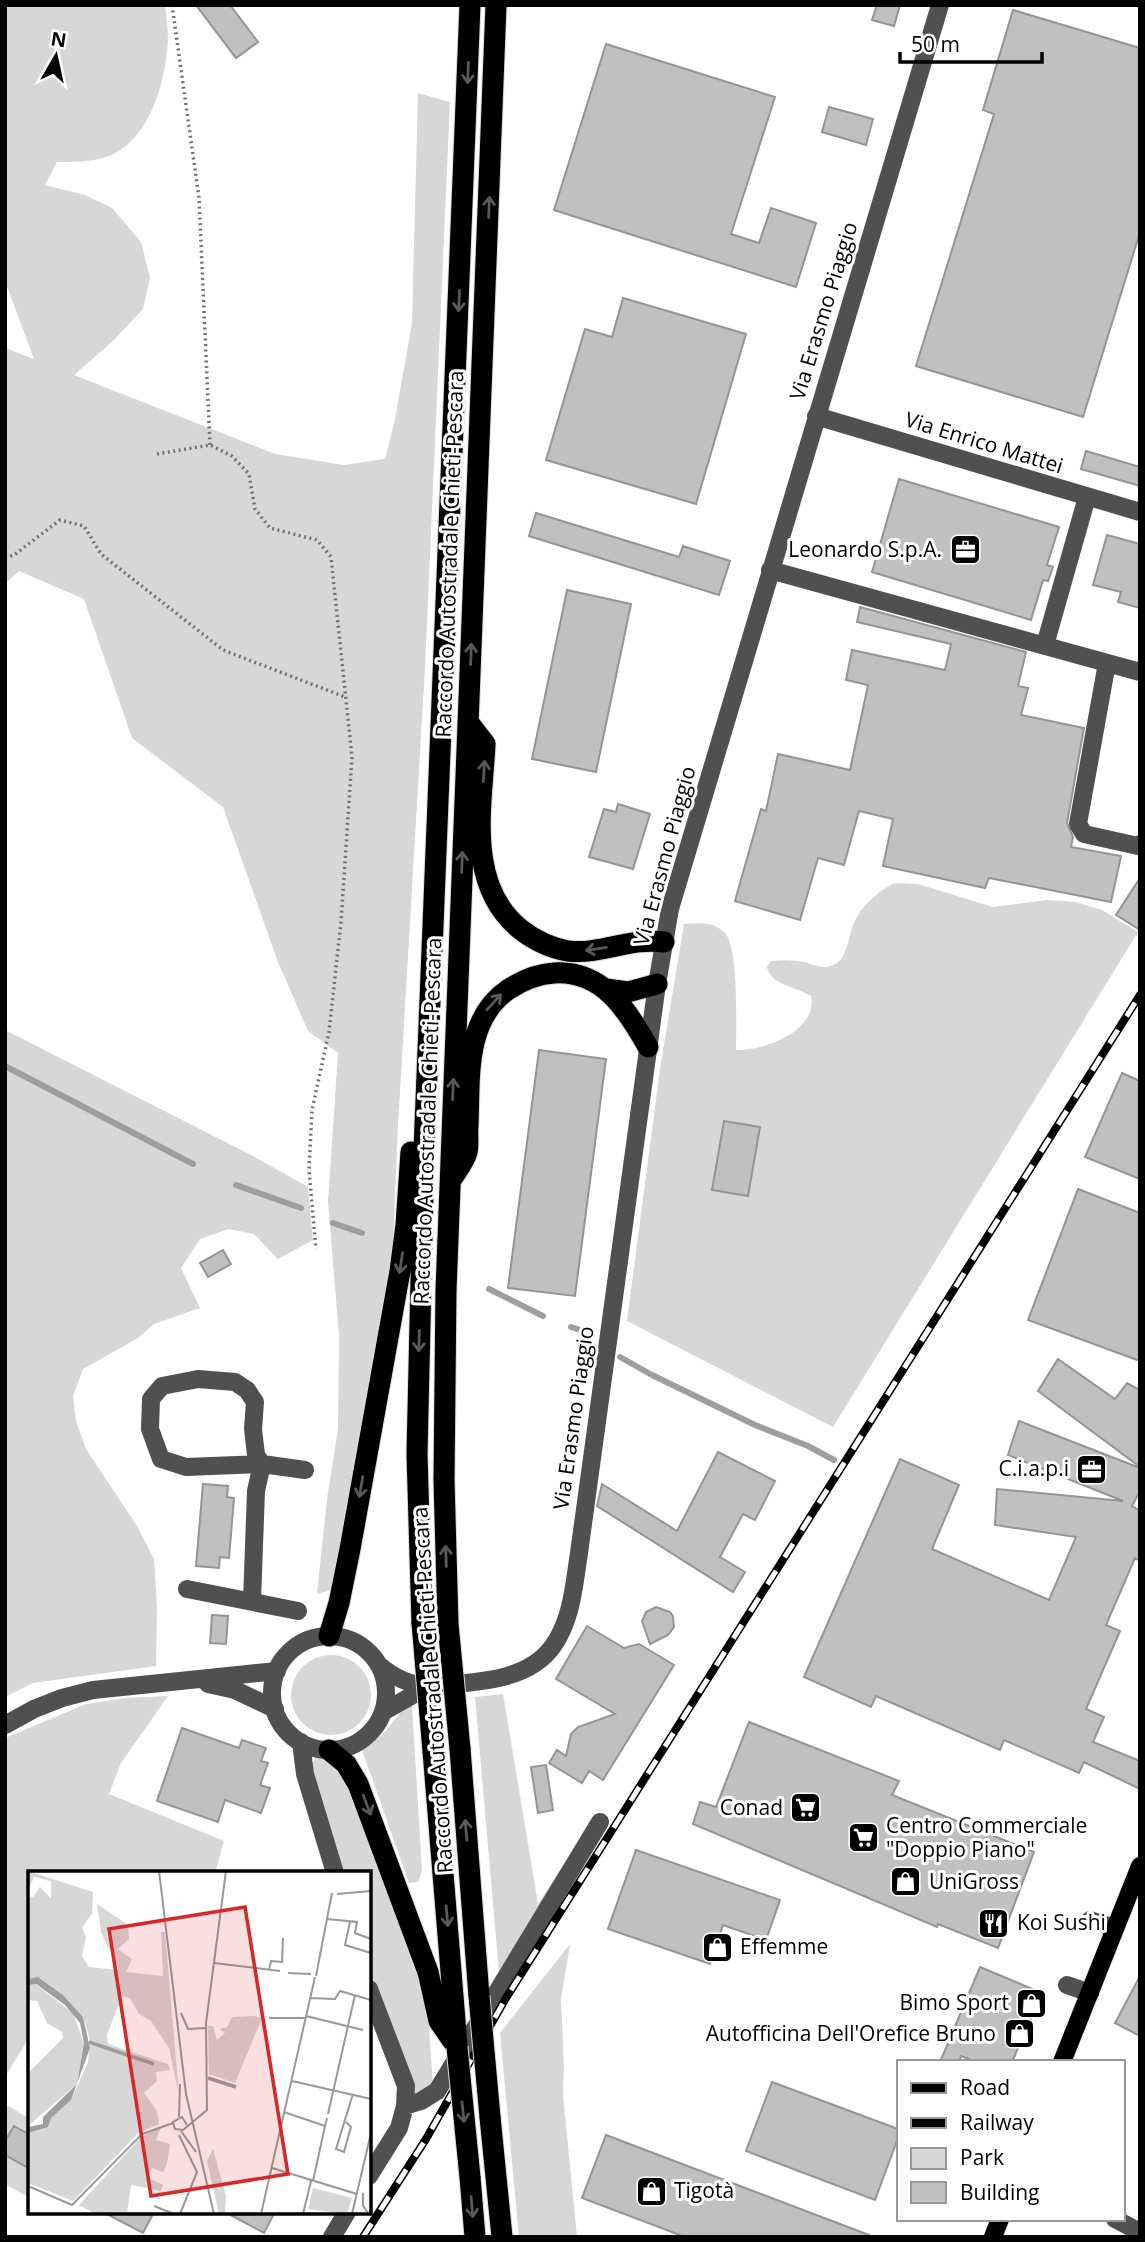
<svg xmlns="http://www.w3.org/2000/svg" width="1145" height="2242" viewBox="0 0 1145 2242" font-family="'Open Sans',sans-serif">
<style>
.green{fill:#d7d7d7;fill-rule:evenodd}
.lines{fill:none;stroke-linecap:round;stroke-linejoin:round}
.stream{stroke:#9e9e9e;stroke-width:6}
.building{fill:#c0c0c0;stroke:#949494;stroke-width:2}
.major-casing{stroke:#dbdbdb;stroke-width:19}
.highway-casing{stroke:#dbdbdb;stroke-width:23}
.path{stroke:#727272;stroke-width:3.5;stroke-dasharray:2 3.5;stroke-linecap:butt}
.minor{stroke:#505050;stroke-width:18}
.major{stroke:#000;stroke-width:18}
.highway{stroke:#000;stroke-width:21}
.rail-casing{stroke:#000;stroke-width:8}
.rail{stroke:#fff;stroke-width:5;stroke-dasharray:16;stroke-linecap:butt}
.highway-bridge-casing{stroke:#dbdbdb;stroke-width:23;stroke-linecap:butt}
.highway-bridge{stroke:#000;stroke-width:21}
.oneway{stroke:#595959}
.labels{text-anchor:middle;stroke-width:6;stroke-linejoin:round;paint-order:stroke}
.street-label{font-size:21px;fill:#000;stroke:#fff}
.poi-label{font-size:21px;fill:#000;stroke:#fff;text-anchor:end}
.inset-river{fill:none;stroke:#9e9e9e;stroke-width:3.5}
.inset-road{fill:none;stroke:#999;stroke-width:2}
.view{fill:#d62828;fill-opacity:0.15;stroke:#d62828;stroke-width:3.5}
.inset-edge{fill:none;stroke:#000;stroke-width:3.5}
</style>
<rect width="100%" height="100%" fill="#fff"/>
<path class="green" d="M5 5H165C166 16 168 27 168 38 166 79 151 142 106 157 91 162 73 162 57 162L45 185 85 195 112 208 141 242 150 277 143 309 113 341 74 375 275 454 344 465 385 459 395 419 412 323 418 93 450 102 425 668 398 1125 393 1245 360 1456 332 1590 317 1594 327 1499 338 1429 339 1335 328 1202 338 1053 308 1031 278 962 223 807 132 738 84 599 19 571 5 584V348L34 359 5 281Z
M894 883 918 884 993 907 1047 900 1076 902 1102 910 1138 932 833 1427 627 1321 660 1069 684 924C698 923 714 921 725 933 739 948 736 1026 736 1050 764 1051 818 1031 811 996 797 987 770 985 767 967L771 961C780 960 789 960 798 961 807 962 816 967 825 967 848 966 847 940 853 925 861 906 876 893 894 883ZM724 1121 760 1127 748 1196 712 1190Z
M5 1030 253 1156 308 1187 313 1240 278 1259 254 1234 228 1229 200 1239 181 1268 200 1308 154 1324 138 1338 83 1369 73 1396 76 1421 86 1449 137 1526 154 1559 157 1607 156 1666 33 1683 5 1697Z
M291 1695a40 40 0 1 1 80 0a40 40 0 1 1-80 0Z
M503 1694 538 1904 566 1861 572 1884 501 1995 475 1697Z
M168 1696 121 1763 109 1794 224 1841 215 1873H30V2036L5 2077V1738L86 1704 126 1698Z
M412 1705 422 1871 418 1882 409 1883 362 1750 383 1734 401 1712Z
M324 1755 341 1770 427 1998 433 2086 425 2093H413L369 1979V1873H339L312 1765 315 1758Z
M570 1944 561 1999 564 2067 563 2095 577 2237H519L500 2033Z
M5 2104 30 2119V2198L5 2184Z"/>
<g class="lines">
<path class="stream" d="M5 1066 193 1164
M236 1185 301 1208
M333 1223 362 1233
M489 1289 543 1316
M571 1327 587 1332
M620 1357 652 1375 755 1425 808 1446 834 1460"/>
</g>
<path class="building" d="M196 5H230L258 42 236 58Z
M877 5H900L894 26 872 20Z
M1013 10 1140 48V232L1083 417 916 366 994 114 983 110Z
M606 44 775 97 731 234 759 243 771 208 816 223 796 287 554 210Z
M829 107 873 119 866 145 822 132Z
M623 298 746 334 696 504 546 460 585 329 612 337Z
M1086 451 1140 467V486L1081 469Z
M899 479 1059 527 1047 565 1053 567 1048 581 1043 580 1031 620 872 572Z
M536 513 679 557 683 546 730 561 719 595 529 536Z
M1107 535 1140 544V608L1118 602 1121 592 1093 585Z
M567 590 631 604 596 772 532 759Z
M860 607 1026 652 1018 686 1028 688 1021 715 1084 728 1067 823 1073 837 1071 847 1121 856 1111 902 989 878 985 888 883 866 893 819 859 811 844 865 818 858 800 920 735 901 761 809 766 811 778 754 850 770 868 685 846 680 852 650 945 670 951 644 857 622Z
M618 804 650 814 633 869 589 857 604 809 616 812Z
M1140 878V930L1116 915Z
M539 1050 606 1059 575 1296 508 1288Z
M1122 1073 1140 1081V1179L1085 1157Z
M724 1121 760 1127 748 1196 712 1190Z
M1078 1189 1140 1213V1361L1028 1320Z
M223 1250 231 1264 208 1277 200 1263Z
M1058 1359 1115 1399 1127 1383 1140 1390V1467L1038 1391Z
M1019 1421 1140 1468V1491L1132 1506 1140 1511V1561L1135 1558 1106 1625 1120 1631 1086 1709 1104 1717 1093 1742 1140 1761V1789L1084 1762 1079 1773 1004 1740 1000 1750 876 1696 871 1707 804 1677 900 1459 959 1485 932 1549 1049 1600 1076 1537 995 1525 997 1489 1123 1501 1008 1455Z
M718 1452 775 1481 755 1520 743 1514 720 1557 745 1572 733 1592 597 1506 602 1484 677 1531Z
M203 1484 228 1486 227 1497 234 1498 229 1558 220 1557 219 1568 196 1566Z
M656 1607 670 1612 673 1616 674 1627 668 1635 650 1644 642 1621 646 1612Z
M212 1615 228 1616 226 1644 210 1643Z
M587 1626 624 1648 639 1644 674 1665 603 1780 589 1771 582 1783 549 1763 557 1750 566 1756 571 1734 578 1727 615 1714 556 1679Z
M749 1722 899 1781 892 1795 1034 1852 998 1948 938 1924 937 1927 693 1824 700 1802 716 1807Z
M182 1728 239 1748 242 1740 266 1748 261 1761 268 1763 260 1785 270 1788 261 1813 225 1800 218 1822 157 1801Z
M546 1765 553 1810 538 1813 531 1767Z
M636 1850 780 1900 766 1940 723 1925 710 1964 608 1929Z
M980 1967 1042 1993 1012 2062H976L961 2056 959 2062H940Z
M1140 1976V2036L1115 2023Z
M772 2082 898 2129V2138L875 2200 746 2151Z
M14 2126 30 2135V2169L5 2155V2141Z
M606 2135 869 2235V2237H685L582 2198Z
M103 2212H154L143 2233Z
M225 2212H275L264 2233Z"/>
<g class="lines">
<defs>
<path id="major" d="M1062 2062 1140 1866
M993 2237 1000 2219"/>
<path id="highway" d="M468 722 485 744C482 806 465 884 520 929 534 940 551 948 568 951 601 955 631 937 664 942
M606 989 628 992 657 984
M451 1180C456 1172 465 1161 467 1152 469 1144 467 1134 468 1126 470 1078 464 1019 509 989 523 980 537 974 554 973 602 970 627 1009 648 1047
M422 1623 417 1454 424 1150 470 5
M448 1624 444 1480 446 1290 496 5
M329 1636 339 1603 350 1549 400 1271 406 1225 411 1152
M460 1749 479 1996
M329 1750 346 1764 358 1784 428 1972 439 2021 457 2047
M433 1751 457 2045
M490 2117 502 2237
M470 2177 475 2237"/>
</defs>
<use href="#major" class="major-casing"/>
<use href="#highway" class="highway-casing"/>
<path class="path" d="M172 5 199 198 210 445
M157 454 210 445 232 456 249 474 255 509 270 528 317 540 331 557 352 757 341 922 329 1032 312 1110 309 1170 316 1249
M5 558 14 555 60 520 84 526 101 554 223 650 345 697"/>
<path class="minor" d="M816 416 1140 512
M770 570 1140 672
M1045 645 1087 497
M1107 663 1078 824 1084 834 1138 846 1140 844
M187 1589 298 1611
M252 1601 256 1491 262 1464 186 1467 161 1459 150 1429 151 1399 162 1386 198 1379 235 1382 247 1390 255 1402 253 1429 256 1455 262 1464 305 1470
M272 1693a57 57 0 1 1 114 0a57 57 0 1 1-114 0Z
M379 1665C392 1676 410 1685 428 1686 436 1687 446 1685 455 1684 489 1681 531 1677 553 1646 572 1619 574 1585 579 1553L657 984 670 909 940 5
M208 1684 235 1690 275 1709
M383 1712 427 1687
M5 1725 34 1709 62 1698 93 1690 277 1671
M301 1742 305 1774 335 1873
M1090 1920 1115 1928
M1067 1985 1090 1993
M369 1989 406 2086 405 2106 399 2128 369 2176
M405 2106 421 2101 437 2091 600 1822
M1115 2219 1140 2232
M332 2237 347 2212"/>
<use href="#major" class="major"/>
<use href="#highway" class="highway"/>
<defs>
<path id="rail" d="M363 2237 426 2139 506 1998 1140 995"/>
</defs>
<use href="#rail" class="rail-casing"/>
<use href="#rail" class="rail"/>
<defs>
<path id="highway-bridge" d="M422 1623 433 1751
M448 1624 460 1749
M479 1996 490 2117
M457 2047 470 2177"/>
</defs>
<use href="#highway-bridge" class="highway-bridge-casing"/>
<use href="#highway-bridge" class="highway-bridge"/>
</g>
<defs><path id="oneway-shaft" d="M-6 0H5M1.5-3L5.5 0L1.5 3" fill="none" stroke-width="1.6" stroke-linecap="round" stroke-linejoin="round" transform="scale(1.75)"/></defs>
<g class="oneway">
<use href="#oneway-shaft" transform="translate(468 73) rotate(92)"/>
<use href="#oneway-shaft" transform="translate(489 207) rotate(-88)"/>
<use href="#oneway-shaft" transform="translate(459 301) rotate(93)"/>
<use href="#oneway-shaft" transform="translate(471 654) rotate(-88)"/>
<use href="#oneway-shaft" transform="translate(484 771) rotate(-87)"/>
<use href="#oneway-shaft" transform="translate(462 862) rotate(-88)"/>
<use href="#oneway-shaft" transform="translate(596 949) rotate(171)"/>
<use href="#oneway-shaft" transform="translate(494 1002) rotate(-47)"/>
<use href="#oneway-shaft" transform="translate(453 1089) rotate(-88)"/>
<use href="#oneway-shaft" transform="translate(401 1263) rotate(99)"/>
<use href="#oneway-shaft" transform="translate(419 1341) rotate(92)"/>
<use href="#oneway-shaft" transform="translate(361 1487) rotate(100)"/>
<use href="#oneway-shaft" transform="translate(446 1556) rotate(-92)"/>
<use href="#oneway-shaft" transform="translate(367 1805) rotate(69)"/>
<use href="#oneway-shaft" transform="translate(466 1830) rotate(-95)"/>
<use href="#oneway-shaft" transform="translate(447 1916) rotate(85)"/>
<use href="#oneway-shaft" transform="translate(463 2112) rotate(84)"/>
<use href="#oneway-shaft" transform="translate(472 2207) rotate(85)"/>
</g>
<defs>
<symbol id="office-square" viewBox="-11 -11 22 22"><rect x="-9" y="-9" width="18" height="18" rx="4" fill="#000" stroke="#fff"/><path d="M-6-3h4V-5.5h4V-3h4V5H-6ZM-1-4.5V-3h2v-1.5ZM-6 0V1H6V0Z" fill="#fff"/></symbol>
<symbol id="supermarket-square" viewBox="-11 -11 22 22"><rect x="-9" y="-9" width="18" height="18" rx="4" fill="#000" stroke="#fff"/><path d="M-6-5.5h2.5l.6 2H6L4.5 2H-2.5L-4.4-4H-6ZM-1.5 3.2a1.3 1.3 0 1 0 .1 0ZM3 3.2a1.3 1.3 0 1 0 .1 0Z" fill="#fff"/></symbol>
<symbol id="shop-square" viewBox="-11 -11 22 22"><rect x="-9" y="-9" width="18" height="18" rx="4" fill="#000" stroke="#fff"/><path d="M-5-2.5h2.3a2.7 3.5 0 0 1 5.4 0H5L5.5 6h-11ZM-1.5-2.5h3a1.5 2.3 0 0 0-3 0Z" fill="#fff"/></symbol>
<symbol id="restaurant-square" viewBox="-11 -11 22 22"><rect x="-9" y="-9" width="18" height="18" rx="4" fill="#000" stroke="#fff"/><path d="M-5-6h1v4h1v-4h1v4h1v-4h1v5L-1.5 .5V6h-2V.5L-5-1ZM5-6V6H3V1.5H1.5Q1.5-4 5-6Z" fill="#fff"/></symbol>
</defs>
<g fill-rule="evenodd">
<use href="#office-square" x="948" y="532" width="35" height="35"/>
<use href="#office-square" x="1074" y="1452" width="35" height="35"/>
<use href="#supermarket-square" x="788" y="1790" width="35" height="35"/>
<use href="#supermarket-square" x="846" y="1820" width="35" height="35"/>
<use href="#shop-square" x="888" y="1864" width="35" height="35"/>
<use href="#restaurant-square" x="976" y="1906" width="35" height="35"/>
<use href="#shop-square" x="700" y="1930" width="35" height="35"/>
<use href="#shop-square" x="1014" y="1986" width="35" height="35"/>
<use href="#shop-square" x="1002" y="2016" width="35" height="35"/>
<use href="#shop-square" x="634" y="2174" width="35" height="35"/>
</g>
<g class="labels">
<g class="street-label">
<text transform="translate(824 311) rotate(-73)" y="7">Via Erasmo Piaggio</text>
<text transform="translate(984 443) rotate(17)" y="7">Via Enrico Mattei</text>
<text transform="translate(450 554) rotate(-88)" y="7">Raccordo Autostradale Chieti-Pescara</text>
<text transform="translate(665 856) rotate(-75)" y="7">Via Erasmo Piaggio</text>
<text transform="translate(428 1121) rotate(-88)" y="7">Raccordo Autostradale Chieti-Pescara</text>
<text transform="translate(574 1418) rotate(-82)" y="7">Via Erasmo Piaggio</text>
<text transform="translate(433 1690) rotate(-94)" y="7">Raccordo Autostradale Chieti-Pescara</text>
</g>
<g class="poi-label">
<text x="942" y="557">Leonardo S.p.A.</text>
<text x="1069" y="1476">C.i.a.p.i</text>
<text x="783" y="1815">Conad</text>
<text x="886" y="1833" text-anchor="start">Centro Commerciale<tspan x="886" dy="24">"Doppio Piano"</tspan></text>
<text x="929" y="1889" text-anchor="start">UniGross</text>
<text x="1017" y="1930" text-anchor="start">Koi Sushi</text>
<text x="740" y="1954" text-anchor="start">Effemme</text>
<text x="1009" y="2010">Bimo Sport</text>
<text x="996" y="2041">Autofficina Dell'Orefice Bruno</text>
<text x="674" y="2198" text-anchor="start">Tigotà</text>
</g>
</g>
<g transform="translate(28 1871)">
<rect width="343" height="343" fill="#fff"/>
<path d="M0 0 65 21 64 43 54 56 58 67 54 85 61 96 91 99 73 61 69 33 100 54 101 68 90 78 104 88 98 101 135 105 133 61H137L151 224 141 177 123 150 111 143 102 127 94 125 79 164 80 173 140 193 142 199 128 201 129 210 116 222 129 240 131 253 110 262 45 330 0 312V262L20 256 22 247 43 229 60 191 62 169 55 146 35 124 12 107 0 108V25L5 26 12 16 23 27V10L6 6 0 19ZM7 113 45 142 56 172 49 213 0 255V202L35 167 34 161 19 152 9 130 0 129V114ZM226 145 234 147 207 212 181 203 180 155H185L189 169 197 162 191 158 199 156 204 146ZM133 256 128 269 142 273 139 293 135 301 124 297 120 307 135 314 133 320 103 314 99 343H68L51 334 114 265ZM185 278 198 325 197 343H191L179 290ZM285 317 324 327 319 343 280 338Z" fill="#d7d7d7"/>
<path d="M10 106 35 124 55 146 62 177 43 229 23 247 20 256 0 262V256L15 253V246L49 213 56 172 52 152 37 134 8 113 0 114V108Z" fill="#9e9e9e"/>
<path class="inset-river" d="M61 171 126 193M180 207 208 216"/>
<path class="inset-road" d="M131 0 158 223 186 343M309 23 343 20M299 48 329 51 327 62 343 68M322 51 317 74 343 82M186 92 252 100M241 99 243 90 254 91 255 67M260 102 283 103M288 105 304 22M282 127 307 128 312 120 343 129M153 142 160 158 178 157M278 145 335 159M241 147H277M264 210 343 228M256 241 297 255 299 247M300 243 327 124M151 246 152 213M318 251 323 256 316 281 308 278 325 223M159 254 154 246 145 251 147 258 155 259 179 239 178 152 198 0M153 260 168 281M151 264 169 301 152 343M244 297 329 323M285 310 297 255M0 315 44 334 114 263 145 252M335 322V335L341 343M126 335 146 343M233 343 287 106M275 343 283 310M324 343 343 262"/>
<path class="view" d="M217 36 260 303 123 325 81 58Z"/>
<rect width="343" height="343" class="inset-edge"/>
</g>
<rect width="1145" height="2242" fill="none" stroke="#000000" stroke-width="14"/>
<rect x="897" y="2060" width="228" height="161" fill="#ffffff" stroke="#999999" stroke-width="2"/>
<rect x="911" y="2083" width="35" height="10" fill="#000000" stroke="#999999" stroke-width="2"/>
<text x="960" y="2095" font-size="21" fill="#000000">Road</text>
<rect x="911" y="2118" width="35" height="10" fill="#000000" stroke="#999999" stroke-width="2"/>
<text x="960" y="2130" font-size="21" fill="#000000">Railway</text>
<rect x="911" y="2148" width="35" height="21" fill="#d7d7d7" stroke="#999999" stroke-width="2"/>
<text x="960" y="2165" font-size="21" fill="#000000">Park</text>
<rect x="911" y="2182" width="35" height="21" fill="#c0c0c0" stroke="#999999" stroke-width="2"/>
<text x="960" y="2200" font-size="21" fill="#000000">Building</text>
<g transform="translate(56 56) rotate(9)" stroke="#ffffff" stroke-width="5" paint-order="stroke">
<path d="M0-5L12 26L0 18L-12 26Z" fill="#000000"/>
<text y="-10" font-size="19" font-weight="bold" text-anchor="middle" fill="#000000">N</text>
</g>
<path d="M900 52v10h142v-10" fill="none" stroke="#000000" stroke-width="3.5"/>
<text x="911" y="52" font-size="21" fill="#000000" stroke="#ffffff" stroke-width="5" paint-order="stroke">50 m</text>
</svg>
